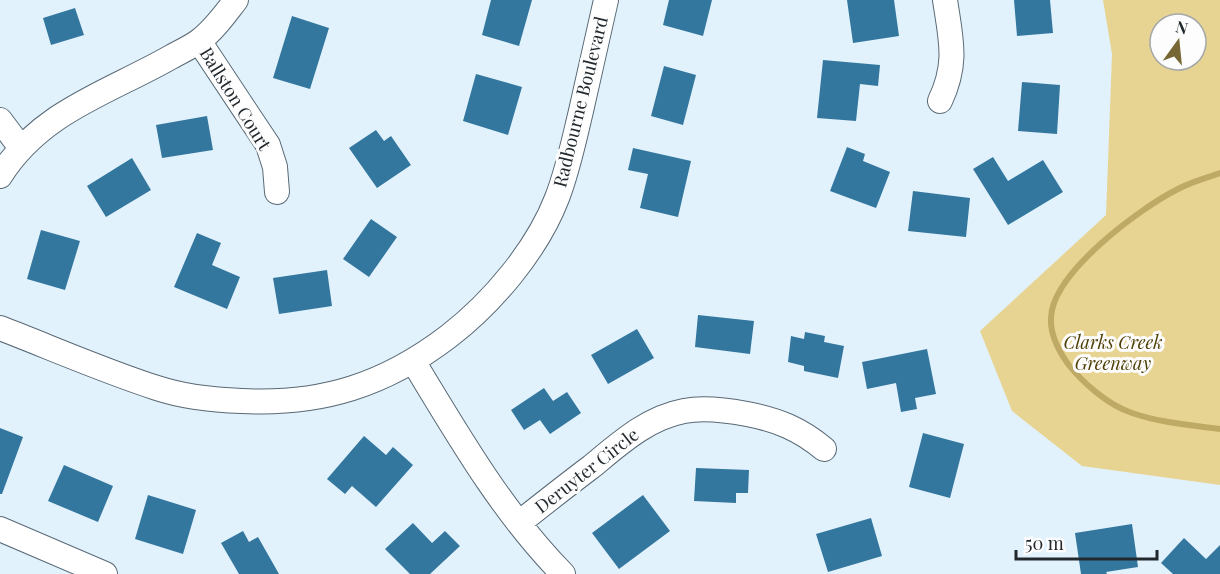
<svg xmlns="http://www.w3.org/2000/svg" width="1220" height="574" viewBox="0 0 1220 574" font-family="'Playfair Display',serif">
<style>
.green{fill:#e8d492;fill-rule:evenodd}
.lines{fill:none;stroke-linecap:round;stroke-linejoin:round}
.stream{stroke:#beaa65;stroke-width:6}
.building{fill:#33779e}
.minor-casing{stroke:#586975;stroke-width:26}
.minor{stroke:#fff;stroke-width:24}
.labels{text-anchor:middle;stroke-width:6;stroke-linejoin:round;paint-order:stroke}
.street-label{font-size:18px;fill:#22292e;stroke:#fdfdfd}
.park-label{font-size:18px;font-style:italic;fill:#4f4007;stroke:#fdfdfd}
</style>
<rect width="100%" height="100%" fill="#e2f2fd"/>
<path class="green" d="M1103 0H1220V485L1082 466 1012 411 980 331 1106 215 1112 54ZM1160 24H1196V60H1160Z"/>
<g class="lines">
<path class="stream" d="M1220 173C1206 178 1191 182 1178 189 1140 208 1052 273 1051 318 1050 335 1058 350 1068 364 1083 383 1108 405 1132 413 1161 423 1191 425 1220 429"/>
</g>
<path class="building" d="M491 0H532L519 46 482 35Z
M669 0H712L703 36 663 25Z
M847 0H894L899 36 853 43Z
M1014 0H1050L1053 33 1017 36Z
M75 8 84 35 51 45 43 18Z
M292 16 329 28 310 89 273 78Z
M823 60 880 65 878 86 860 84 856 121 817 118Z
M664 66 696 75 683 125 651 116Z
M476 74 522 87 508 135 463 121Z
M1022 82 1060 85 1057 134 1018 131Z
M207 116 213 150 162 158 156 125Z
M376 130 384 141 391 136 411 165 377 188 349 148Z
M847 147 865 154 863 161 890 172 876 208 830 191Z
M633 148 691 161 678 217 640 208 648 174 628 170Z
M993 157 1008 181 1043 160 1063 192 1008 225 973 169Z
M132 158 151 190 106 217 87 186Z
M913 191 970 198 966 237 908 231Z
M371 219 397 237 369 277 343 259Z
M41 230 80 241 65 290 27 279Z
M197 233 221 243 212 265 240 277 227 309 174 287Z
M327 270 332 306 279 314 273 278Z
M698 315 754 321 750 354 695 347Z
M637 329 654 358 608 384 591 355Z
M805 332 825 336 824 342 844 346 838 378 804 371V366L788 362 791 336 804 339Z
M927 349 936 394 915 398 917 409 901 412 896 383 867 389 862 362Z
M544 388 553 401 567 392 581 413 550 434 540 420 524 430 511 410Z
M0 428 23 437 2 494H0Z
M923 433 964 444 950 498 909 487Z
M364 436 386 455 393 447 413 465 376 507 352 486 345 494 327 479Z
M64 465 113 486 98 522 48 501Z
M696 468 749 470 748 493H736V503L694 501Z
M148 495 196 510 183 554 135 539Z
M643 495 670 531 619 569 592 533Z
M871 518 882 556 828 572 816 534Z
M413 523 432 543 445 531 460 546 430 574H410L385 549Z
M1132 524 1138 567 1106 572 1107 574H1081L1075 533Z
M243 531 249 542 258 537 279 574H239L221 543Z
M1184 538 1206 559 1220 545V574H1173L1161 563Z"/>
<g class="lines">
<defs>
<path id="minor" d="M199 41 268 145 275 167 277 192
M940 101C958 63 951 40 945 0
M0 120 21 148
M0 176C41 111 108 93 171 57 180 52 191 47 199 41 214 30 225 14 236 0
M0 328C52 348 104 371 157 388 184 397 214 400 242 401 322 405 385 385 449 336 492 303 537 250 557 198 568 170 574 140 581 111 589 74 598 37 606 0
M413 361C458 435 502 512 563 574
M519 523C543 504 567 485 591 467 619 444 647 418 684 411 704 407 726 410 747 414 778 420 800 429 824 449
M0 529 105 574"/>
</defs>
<use href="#minor" class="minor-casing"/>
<use href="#minor" class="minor"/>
</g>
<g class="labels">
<g class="street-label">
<text transform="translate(235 99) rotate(58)" y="6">Ballston Court</text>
<text transform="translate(581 102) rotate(-76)" y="6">Radbourne Boulevard</text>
<text transform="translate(587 471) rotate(-38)" y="6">Deruyter Circle</text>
</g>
<g class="park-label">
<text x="1113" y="349">Clarks Creek<tspan x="1113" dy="21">Greenway</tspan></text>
</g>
</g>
<g transform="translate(1178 42) rotate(15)"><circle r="28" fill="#fdfdfd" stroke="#a5a8aa" stroke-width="1.5"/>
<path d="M0-4.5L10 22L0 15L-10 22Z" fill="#766734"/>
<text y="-9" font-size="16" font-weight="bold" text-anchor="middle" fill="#22292e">N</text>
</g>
<path d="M1016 550v9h141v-9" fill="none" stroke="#22292e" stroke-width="3"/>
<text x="1025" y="550" font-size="18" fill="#22292e" stroke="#fdfdfd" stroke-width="4.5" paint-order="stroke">50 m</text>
</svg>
